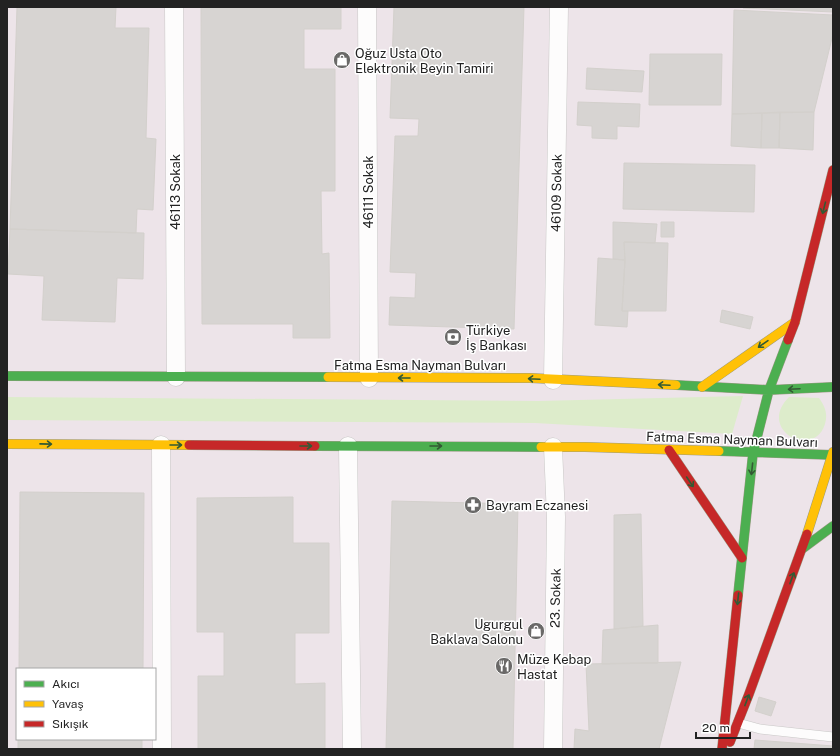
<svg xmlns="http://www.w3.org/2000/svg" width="840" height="756" viewBox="0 0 840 756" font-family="'Public Sans',sans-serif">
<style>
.industrial{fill:#ede4e9;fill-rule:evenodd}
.grass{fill:#ddeccb}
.building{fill:#d7d4d2;stroke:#d3d0cc}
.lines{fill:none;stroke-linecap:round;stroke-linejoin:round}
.lane-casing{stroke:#c9c8c7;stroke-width:10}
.street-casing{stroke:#c9c8c7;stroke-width:19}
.fast-casing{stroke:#999a82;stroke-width:10}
.slow-casing{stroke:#999a82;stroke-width:10}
.jam-casing{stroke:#999a82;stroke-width:10}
.lane{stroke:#fdfcfc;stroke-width:9}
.street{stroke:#fdfcfc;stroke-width:18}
.fast{stroke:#4caf50;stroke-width:9}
.slow{stroke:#ffc107;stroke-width:9}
.jam{stroke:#c62828;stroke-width:9}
.oneway{stroke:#335a34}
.labels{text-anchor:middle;stroke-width:3;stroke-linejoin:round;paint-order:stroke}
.poi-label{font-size:13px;fill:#222;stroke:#fff;text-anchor:start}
.street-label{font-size:13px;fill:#222;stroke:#fff}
</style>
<rect width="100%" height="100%" fill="#f0eeeb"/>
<path class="industrial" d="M7 7H833V749H7ZM17 669H155V739H17Z"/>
<path class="grass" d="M743 396 732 434 535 423 7 420V397L538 401Z
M789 397 819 398C825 406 828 414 825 424 814 460 756 430 789 397Z"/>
<path class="building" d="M17 7H116L115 28H149L146 138 156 139 153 210 137 209 136 233 10 229Z
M201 7H341V29H304V69H335V191H321L322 254 329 253 330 338H293V324H202Z
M394 7H524L514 329 389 325 390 297 415 298 416 273 390 272 395 136H418L419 119 390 118Z
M743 7H833V12L743 8Z
M734 10 833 15V34L814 112 732 114Z
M650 54H722L721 105H649Z
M587 68 644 71 642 92 586 89Z
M578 102 640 104 639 127 617 126V139L592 138V126L577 125Z
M780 112 779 148H761L762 113Z
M780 112H814L813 150 779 148Z
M762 113 761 148 731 146 732 114Z
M624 163 755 165 754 212 623 209Z
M613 222 657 224 655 243 624 242 625 260 613 259Z
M661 222H674V237H661Z
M10 229 144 233 143 279 117 278 115 322 42 320 44 276 8 274Z
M624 242 668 243 666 311H622L625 260Z
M598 258 625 260 622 311H628L627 327 595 325Z
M722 310 753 317 750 329 720 322Z
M20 492 144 493 143 669H19Z
M293 497V543H329V633H295V684L325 683V749H198V676H224V632H197V498Z
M392 501 518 504 513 749H386Z
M641 514 643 626 614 629V515Z
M658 625V663L602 664 603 630Z
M681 662 659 749H574L575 729 589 731 586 664Z
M759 697 776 702 771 716 755 711Z
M18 739H142V749H18Z
M755 740 833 746V749H754Z"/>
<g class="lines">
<defs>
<path id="lane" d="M738 723 760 729 833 737"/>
<path id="street" d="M174 7 176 377
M367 7 369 378
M553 380 559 7
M161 445 162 749
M348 446 352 749
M553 749 556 517 553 447"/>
<path id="fast" d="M7 376 328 377
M676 385 769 390 833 387
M315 446 541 447
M719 451 833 455
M802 549 833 526
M738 595 753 453 769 390 788 340"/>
<path id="slow" d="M328 377 530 378 676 385
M702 387 795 322
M7 444 189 445
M541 447H585L719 451
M807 534 833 452"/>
<path id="jam" d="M788 340 795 322 833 170
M189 445 315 446
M669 450 742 558
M730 742 749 694 807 534
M722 749 738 595"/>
</defs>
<use href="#lane" class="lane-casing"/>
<use href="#street" class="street-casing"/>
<use href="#fast" class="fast-casing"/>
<use href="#slow" class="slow-casing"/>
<use href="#jam" class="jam-casing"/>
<use href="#lane" class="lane"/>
<use href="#street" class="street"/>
<use href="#fast" class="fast"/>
<use href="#slow" class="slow"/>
<use href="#jam" class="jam"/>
</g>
<defs><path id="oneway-shaft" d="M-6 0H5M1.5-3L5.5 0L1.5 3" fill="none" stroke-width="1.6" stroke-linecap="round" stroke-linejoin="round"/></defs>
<g class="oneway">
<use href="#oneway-shaft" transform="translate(824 208) rotate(104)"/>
<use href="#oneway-shaft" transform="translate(763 344) rotate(145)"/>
<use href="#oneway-shaft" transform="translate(404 378) rotate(-180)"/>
<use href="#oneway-shaft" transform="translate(534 379) rotate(-177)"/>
<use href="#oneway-shaft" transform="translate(664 385) rotate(-177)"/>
<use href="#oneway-shaft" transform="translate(794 389) rotate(177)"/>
<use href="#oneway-shaft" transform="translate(46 444) rotate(1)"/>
<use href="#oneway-shaft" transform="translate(176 445)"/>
<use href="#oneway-shaft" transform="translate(306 446)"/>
<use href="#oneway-shaft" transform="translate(436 446)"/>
<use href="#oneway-shaft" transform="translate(752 469) rotate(96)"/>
<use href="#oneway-shaft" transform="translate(690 482) rotate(56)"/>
<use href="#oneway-shaft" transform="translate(792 578) rotate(-70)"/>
<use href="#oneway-shaft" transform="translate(738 599) rotate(96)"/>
<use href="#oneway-shaft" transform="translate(747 700) rotate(-69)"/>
</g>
<defs>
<symbol id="shop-disc" viewBox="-11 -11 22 22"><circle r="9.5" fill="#6a6968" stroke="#fff"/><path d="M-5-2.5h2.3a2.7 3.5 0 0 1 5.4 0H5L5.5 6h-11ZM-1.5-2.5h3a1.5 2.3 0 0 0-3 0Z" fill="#fff"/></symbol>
<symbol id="bank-disc" viewBox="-11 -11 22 22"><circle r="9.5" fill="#6a6968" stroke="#fff"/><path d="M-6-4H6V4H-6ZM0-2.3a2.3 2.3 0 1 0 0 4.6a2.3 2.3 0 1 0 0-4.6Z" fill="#fff"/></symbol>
<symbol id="pharmacy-disc" viewBox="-11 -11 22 22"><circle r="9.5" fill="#6a6968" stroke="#fff"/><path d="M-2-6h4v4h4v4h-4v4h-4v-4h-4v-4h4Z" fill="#fff"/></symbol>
<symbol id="restaurant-disc" viewBox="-11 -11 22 22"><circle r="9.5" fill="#6a6968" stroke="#fff"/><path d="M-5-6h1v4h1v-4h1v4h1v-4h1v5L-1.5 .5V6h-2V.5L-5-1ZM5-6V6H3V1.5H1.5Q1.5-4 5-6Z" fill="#fff"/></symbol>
</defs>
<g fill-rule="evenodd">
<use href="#shop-disc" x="332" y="50" width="20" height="20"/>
<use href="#bank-disc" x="443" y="327" width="20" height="20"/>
<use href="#pharmacy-disc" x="463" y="495" width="20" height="20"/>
<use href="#shop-disc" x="526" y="621" width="20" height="20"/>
<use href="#restaurant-disc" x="494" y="656" width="20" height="20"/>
</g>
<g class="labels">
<g class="poi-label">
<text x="355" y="58">Oğuz Usta Oto<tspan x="355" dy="15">Elektronik Beyin Tamiri</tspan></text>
<text x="466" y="335">Türkiye<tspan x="466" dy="15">İş Bankası</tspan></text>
<text x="486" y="510">Bayram Eczanesi</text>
<text x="523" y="629" text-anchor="end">Ugurgul<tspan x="523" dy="15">Baklava Salonu</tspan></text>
<text x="517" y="664">Müze Kebap<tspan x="517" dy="15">Hastat</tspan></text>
</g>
<g class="street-label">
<text transform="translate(175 192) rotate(-90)" y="5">46113 Sokak</text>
<text transform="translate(368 192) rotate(-90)" y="5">46111 Sokak</text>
<text transform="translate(556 193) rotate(-89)" y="5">46109 Sokak</text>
<text x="420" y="370">Fatma Esma Nayman Bulvarı</text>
<text transform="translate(732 439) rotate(2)" y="5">Fatma Esma Nayman Bulvarı</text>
<text transform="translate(555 598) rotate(-89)" y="5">23. Sokak</text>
</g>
</g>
<rect width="840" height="756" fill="none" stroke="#222222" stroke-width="16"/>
<rect x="16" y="668" width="140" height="72" fill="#ffffff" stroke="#a7a7a7"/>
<rect x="24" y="681" width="20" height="6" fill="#4caf50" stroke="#a7a7a7"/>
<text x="52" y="688" font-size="12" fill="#222222">Akıcı</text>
<rect x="24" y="701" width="20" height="6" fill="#ffc107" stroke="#a7a7a7"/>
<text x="52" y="708" font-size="12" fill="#222222">Yavaş</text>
<rect x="24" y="721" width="20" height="6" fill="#c62828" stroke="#a7a7a7"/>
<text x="52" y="728" font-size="12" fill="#222222">Sıkışık</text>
<path d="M696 732v6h54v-6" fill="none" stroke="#222222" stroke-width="2"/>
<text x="702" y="732" font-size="12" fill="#222222" stroke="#ffffff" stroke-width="3" paint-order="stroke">20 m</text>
</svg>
